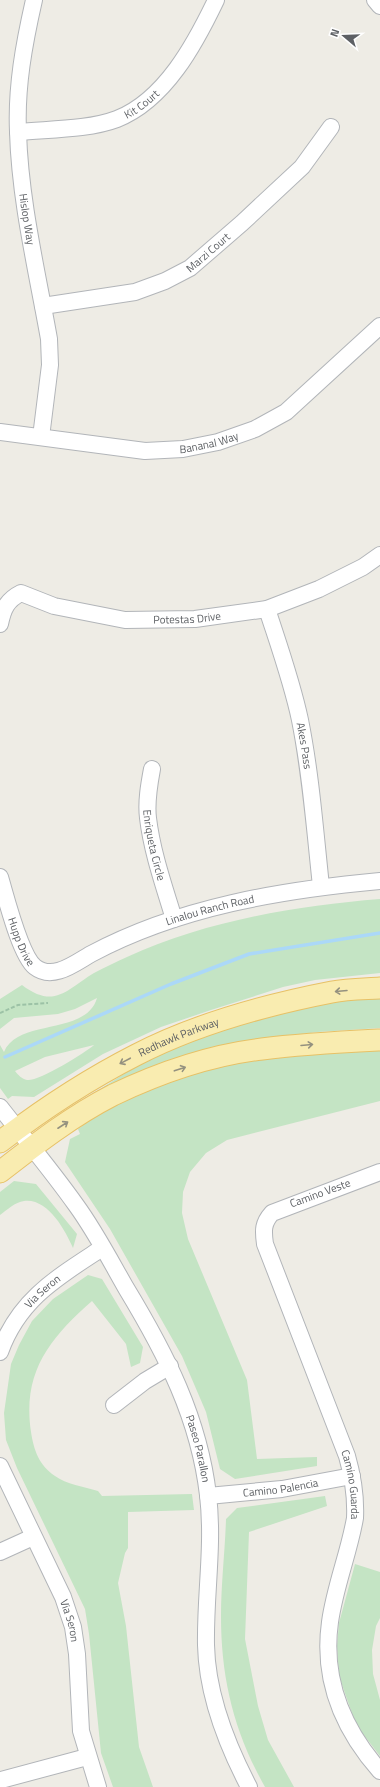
<svg xmlns="http://www.w3.org/2000/svg" width="380" height="1787" viewBox="0 0 380 1787" font-family="'Titillium Web',sans-serif">
<style>
.green{fill:#c4e4c4;fill-rule:evenodd}
.lines{fill:none;stroke-linecap:round;stroke-linejoin:round}
.stream{stroke:#abd8f8;stroke-width:3.5}
.minor-casing{stroke:#b2b5b9;stroke-width:18}
.major-casing{stroke:#e7c166;stroke-width:23}
.path{stroke:#9cc2a6;stroke-width:2;stroke-dasharray:4 2;stroke-linecap:butt}
.minor{stroke:#fff;stroke-width:16}
.major{stroke:#f9ecb0;stroke-width:21}
.oneway{stroke:#94917f}
.labels{text-anchor:middle;stroke-width:3.5;stroke-linejoin:round;paint-order:stroke}
.street-label{font-size:11px;fill:#5d6064;stroke:#fff}
</style>
<rect width="100%" height="100%" fill="#eeece5"/>
<path class="green" d="M380 899V973L315 980 283 987 211 1010 161 1027 103 1054 34 1097 12 1096 8 1099 0 1088V1045L4 1052C18 1018 86 1036 97 998L75 1009 58 1014 14 1018 0 1029V999L22 985C55 1010 67 989 94 973 105 967 116 962 127 957 205 921 295 906 380 899ZM94 1045C85 1053 38 1082 27 1080 22 1079 18 1075 15 1071L45 1057Z
M380 995V1028L318 1032 264 1039 50 1123V1121L138 1065 196 1037 306 1005Z
M380 1051V1101L227 1140 206 1153 190 1172 183 1192 182 1213 188 1239 247 1380 257 1459 317 1457V1466L235 1479 220 1469 206 1412 182 1356 110 1229 65 1162 70 1139 80 1134 78 1129C135 1087 210 1064 279 1053 289 1052 300 1053 310 1052 333 1052 357 1051 380 1051Z
M14 1181 36 1184 77 1234 73 1248C65 1230 48 1198 24 1201 15 1202 7 1210 0 1215V1192Z
M88 1275 102 1279 143 1347 140 1363 131 1367 126 1344 92 1301C50 1338 22 1372 31 1432 34 1451 39 1465 55 1476 66 1484 84 1487 98 1491L102 1496 192 1494 194 1510 128 1512V1548L125 1553 118 1583 126 1626 139 1747 153 1787H113L101 1753 89 1634 85 1609 17 1468 6 1440 4 1413 11 1364 19 1345 32 1321 53 1299Z
M325 1496 327 1506 249 1532 245 1639 258 1706 268 1740 294 1787H265C234 1732 221 1679 221 1616 221 1584 225 1551 226 1519L237 1508Z
M355 1564 380 1572V1618L376 1626 372 1650 373 1674 380 1700V1756L356 1725 339 1676 337 1646 339 1623Z"/>
<g class="lines">
<path class="stream" d="M5 1057 171 984 249 954 380 933"/>
<defs>
<g id="minor">
<path id="s1" d="M34 0C24 44 16 87 18 132 20 201 37 271 49 339L50 365 41 437"/>
<path d="M375 0 380 6"/>
<path id="s2" d="M18 132C48 129 88 130 117 119 165 100 195 44 216 0"/>
<path id="s3" d="M43 306 135 292 165 281 190 268 242 223 302 167 331 127"/>
<path id="s4" d="M0 432 145 451 183 449 218 442 255 429 286 412 380 326"/>
<path id="s5" d="M267 609C279 646 292 682 300 720 311 775 315 831 321 886"/>
<path id="s6" d="M0 624C3 609 7 600 21 593L54 606 125 620 195 619 267 609 319 589 363 567 380 555"/>
<path id="s7" d="M152 769C149 785 146 802 148 818 152 852 164 886 174 919"/>
<path id="s8" d="M0 877C6 897 20 955 35 967 53 981 75 963 91 954 179 907 281 890 380 881"/>
<path id="s9" d="M0 1107C25 1139 52 1171 76 1205 95 1231 110 1260 126 1288 166 1354 199 1418 208 1495 214 1545 205 1595 206 1645 207 1695 226 1743 249 1787"/>
<path id="s10" d="M380 1172 272 1213C263 1223 263 1230 265 1244L347 1456C353 1477 356 1497 355 1518 349 1553 335 1586 330 1622 322 1679 343 1729 380 1771"/>
<path id="s11" d="M0 1352C19 1299 58 1277 102 1248"/>
<path d="M114 1405 145 1381 170 1366"/>
<path id="s12" d="M0 1466 63 1597 73 1627 77 1654 81 1731 98 1787"/>
<path id="s13" d="M208 1496 282 1489 352 1476"/>
<path d="M0 1552 33 1537"/>
<path d="M1 1780 87 1757"/>
</g>
<g id="major">
<path id="s14" d="M0 1142C43 1109 87 1080 136 1055 196 1024 265 1005 332 992 347 989 364 989 380 988"/>
<path d="M0 1172C36 1144 72 1116 113 1095 159 1073 211 1055 262 1049 301 1044 341 1042 380 1040"/>
</g>
</defs>
<use href="#minor" class="minor-casing"/>
<use href="#major" class="major-casing"/>
<path class="path" d="M0 1013 18 1005 48 1003"/>
<use href="#minor" class="minor"/>
<use href="#major" class="major"/>
</g>
<defs><path id="oneway-shaft" d="M-6 0H5M1.5-3L5.5 0L1.5 3" fill="none" stroke-width="1.6" stroke-linecap="round" stroke-linejoin="round"/></defs>
<g class="oneway">
<use href="#oneway-shaft" transform="translate(341 991) rotate(175)"/>
<use href="#oneway-shaft" transform="translate(307 1045) rotate(-5)"/>
<use href="#oneway-shaft" transform="translate(125 1061) rotate(152)"/>
<use href="#oneway-shaft" transform="translate(180 1069) rotate(-18)"/>
<use href="#oneway-shaft" transform="translate(63 1125) rotate(-33)"/>
</g>
<g class="labels">
<g class="street-label">
<text dy="4" stroke="none"><textPath href="#s2" startOffset="129">Kit Court</textPath></text>
<text dy="4" stroke="none"><textPath href="#s1" startOffset="221">Hislop Way</textPath></text>
<text dy="4" stroke="none"><textPath href="#s3" startOffset="177">Marzi Court</textPath></text>
<text dy="4" stroke="none"><textPath href="#s4" startOffset="211">Bananal Way</textPath></text>
<text dy="4" stroke="none"><textPath href="#s6" startOffset="209">Potestas Drive</textPath></text>
<text dy="4" stroke="none"><textPath href="#s5" startOffset="142">Akes Pass</textPath></text>
<text dy="4" stroke="none"><textPath href="#s7" startOffset="77">Enriqueta Circle</textPath></text>
<text dy="4" stroke="none"><textPath href="#s8" startOffset="286">Linalou Ranch Road</textPath></text>
<text dy="4" stroke="none"><textPath href="#s8" startOffset="68">Hupp Drive</textPath></text>
<text dy="4" stroke="none"><textPath href="#s14" startOffset="208">Redhawk Parkway</textPath></text>
<text transform="translate(320 1193) rotate(-20)" y="4">Camino Veste</text>
<text dy="4" stroke="none"><textPath href="#s11" startOffset="75">Via Seron</textPath></text>
<text dy="4" stroke="none"><textPath href="#s9" startOffset="398">Paseo Parallon</textPath></text>
<text dy="4" stroke="none"><textPath href="#s10" startOffset="405">Camino Guarda</textPath></text>
<text dy="4" stroke="none"><textPath href="#s13" startOffset="73">Camino Palencia</textPath></text>
<text dy="4" stroke="none"><textPath href="#s12" startOffset="170">Via Seron</textPath></text>
</g>
</g>
<g transform="translate(344 36) rotate(289)" stroke="#ffffff" stroke-width="3" paint-order="stroke">
<path d="M0-3L7 15L0 10L-7 15Z" fill="#5d6064"/>
<text y="-6" font-size="11" font-weight="bold" text-anchor="middle" fill="#5d6064">N</text>
</g>
</svg>
